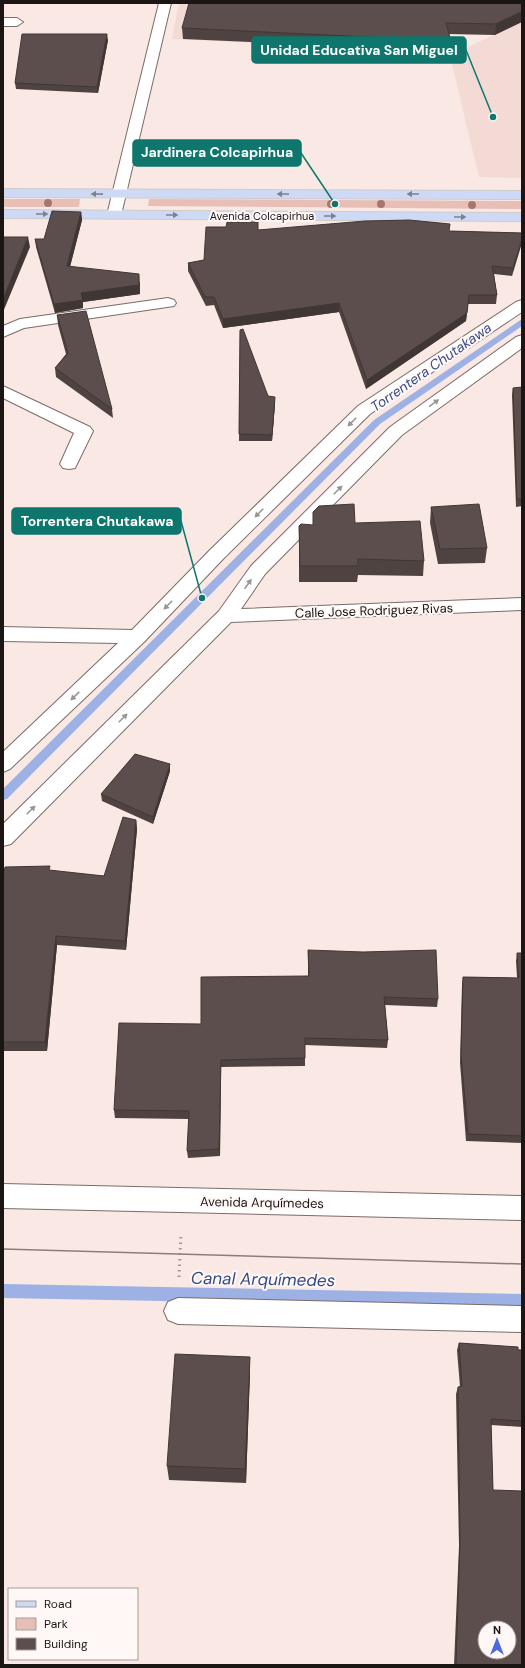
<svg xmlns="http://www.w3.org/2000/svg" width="525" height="1668" viewBox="0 0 525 1668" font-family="'DM Sans',sans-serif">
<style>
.built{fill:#f3dad5}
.green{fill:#e8bfb7}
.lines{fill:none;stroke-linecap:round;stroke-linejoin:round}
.stream{fill:#9db1e4;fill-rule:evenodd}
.minor-casing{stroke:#7b6c69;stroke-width:2}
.major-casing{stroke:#cdcccb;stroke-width:2}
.path{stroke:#a49794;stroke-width:3;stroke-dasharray:1.5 4;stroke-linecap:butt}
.minor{fill:#fff;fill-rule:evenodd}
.major{fill:#ced9f5;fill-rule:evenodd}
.tram{stroke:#8a7e7c;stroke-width:1.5}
.tree{fill:#a6766f}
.wall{fill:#4f4341}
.shaded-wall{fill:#403735}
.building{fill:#5c4e4c;stroke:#403735;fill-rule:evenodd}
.oneway{fill:#7d8190}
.oneway2{fill:#989695}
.labels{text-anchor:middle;stroke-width:4;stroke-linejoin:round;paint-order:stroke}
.far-street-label{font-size:11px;fill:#1b1514;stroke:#fff8f6}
.street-label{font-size:13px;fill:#1b1514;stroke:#fff8f6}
.water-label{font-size:14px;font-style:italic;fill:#364b89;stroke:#fff8f6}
.near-water-label{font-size:17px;font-style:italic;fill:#364b89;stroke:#fff8f6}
.leader{fill:none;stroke:#0f766e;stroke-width:1.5}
.callout-dot{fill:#0f766e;stroke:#fff8f6;stroke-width:1.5}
.callout{fill:#0f766e;stroke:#0f766e;stroke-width:1.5}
.callout-label{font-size:14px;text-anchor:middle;font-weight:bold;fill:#fff}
</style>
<rect width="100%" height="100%" fill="#f9e8e4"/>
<path class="built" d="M179 3H518L522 6V178L479 177 450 56 493 35 446 34 450 51 172 39Z"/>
<path class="green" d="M3 199H80L79 207H3Z
M149 199 522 201V209L148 206Z"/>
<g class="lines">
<path class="stream" d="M522 319V326L380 424 7 799 3 800V789L374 420Z
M3 1284 522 1294V1308L3 1298Z"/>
<defs>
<path id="minor" d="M159 3H171L121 215 119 218H109L107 215Z
M3 18H17L23 22 17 26H3Z
M168 298 174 300 176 303 174 306 24 328 3 337V326L20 319Z
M522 300V312L370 414 224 558 144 642 10 769 3 772V752L118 643 3 641V627L132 630 210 550 358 406 516 302Z
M522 335V348L402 435 265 574 241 609 522 598V610L231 622 11 844 3 846V824L219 611 251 566 390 427 516 337Z
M3 386 90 427 93 431 75 468 69 469 63 468 60 464 74 433 3 398Z
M3 1184 522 1196V1220L3 1208Z
M178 1298 522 1306V1332L178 1324 168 1320 164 1311 168 1302Z"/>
<path id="major" d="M3 189 522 191V199L3 197Z
M3 210 522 213V221L3 218Z"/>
</defs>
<use href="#minor" class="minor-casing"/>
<use href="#major" class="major-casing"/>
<path class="path" d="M179 1277 181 1233"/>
<use href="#minor" class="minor"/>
<use href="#major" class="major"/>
<path class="tram" d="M3 1249 522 1264"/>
</g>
<g class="tree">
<circle cx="48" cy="203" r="4"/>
<circle cx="331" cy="204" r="4"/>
<circle cx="381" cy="204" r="4"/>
<circle cx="472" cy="205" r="4"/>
</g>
<path class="wall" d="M522 3 495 35 449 34 451 41 450 51 183 39 182 28Z
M108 40 98 93 16 89 15 83Z
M81 212 82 220 70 266 140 282V294L83 302V308L55 313 36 247 35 239H44Z
M258 222V230L449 231 522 233 512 276 494 274 497 295 496 304H468L466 321 366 389 339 312 223 328 214 305 206 306 188 271V263L204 260 226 227Z
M57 315 112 409 113 418 56 377 55 368 66 354 58 325Z
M240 330 268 396 275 403 272 441H239Z
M522 387V506L516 507 512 395 513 388Z
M431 507 487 548 485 563 438 564 430 523Z
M313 512 355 523 424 561 423 576 358 575 357 582H299V526L313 525Z
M170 771 153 824 102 801 101 794Z
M136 820 137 829 126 950 57 945 47 1051H3V877L50 871 104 876Z
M308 950 438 999 437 1007 385 1005 388 1040 387 1048 305 1045V1066L221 1067 220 1156 188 1158 187 1151 189 1119 115 1118 114 1110 201 1024 308 976Z
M517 953H522V1143L466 1141 460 1063 462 985 463 977 517 978 516 961Z
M459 1343 522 1350V1427L491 1425 493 1490 522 1665H454L459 1546 456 1394 458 1387H460L457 1350Z
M250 1372 246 1483 169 1480 167 1466Z"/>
<path class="shaded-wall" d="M522 11V22L495 35 496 24Z
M107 34 108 40 98 93 97 87Z
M81 212 82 220 68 275 67 266Z
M28 237 30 247 3 312V299Z
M522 239V243L512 276 513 268Z
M139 274 140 294 83 302V308L55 313 54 304 81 293Z
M469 295 466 321 366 389 367 380Z
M339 303V312L223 328V319Z
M275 397V403L272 441V435Z
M170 764V771L153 824V817Z
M136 820 137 829 126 950 125 941Z
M56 936 57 945 47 1051 45 1042Z
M221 1060V1067L220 1156 219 1149Z
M250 1357V1372L246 1483 245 1469Z"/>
<path class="building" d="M189 3H522V11L496 24 446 23 451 41 182 28Z
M22 34H107L97 87 15 83Z
M52 211 81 212 67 266 139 274V285L81 293 83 300 54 304 35 239H44Z
M409 220 450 224 449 231 522 233V239L513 268 492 266 497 295H469L467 313 367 380 339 303 223 319 214 297H205L188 263 204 260 206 227H226L227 222H258V230L365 221Z
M3 237H28L3 299Z
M86 311 112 409 55 368 68 353 57 315Z
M243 329 268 396 275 397 272 435 239 434 240 330Z
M522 387V499H517L513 388Z
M354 504 355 523 420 521 424 561 358 559V566H300L299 526 301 524 313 525V512L319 506Z
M479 504 487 548 440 549 431 507Z
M135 754 170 764 153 817 101 794Z
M123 817 136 820 125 941 56 936 45 1042H3V877L5 867 50 866 49 870 104 876Z
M308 950 363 952 436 950 438 999 384 997 388 1040 305 1038V1058L221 1060 219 1149 187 1151 189 1111 114 1110 119 1023 201 1024V977L309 976Z
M517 953H522V1136L468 1134 461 1055 463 977 519 978Z
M459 1343 518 1347V1350H522V1421L491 1419 493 1490 522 1491V1665H456L460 1540 458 1387 462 1386ZM485 1628H509V1652H485Z
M175 1354 250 1357 245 1469 167 1466Z"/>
<defs><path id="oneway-solid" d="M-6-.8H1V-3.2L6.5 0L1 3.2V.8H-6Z"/></defs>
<g class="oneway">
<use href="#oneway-solid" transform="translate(97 194) rotate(-179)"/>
<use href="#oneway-solid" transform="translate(283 194) rotate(-180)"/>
<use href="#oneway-solid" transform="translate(413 194) rotate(-180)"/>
<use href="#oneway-solid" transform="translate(42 214)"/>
<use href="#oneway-solid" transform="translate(172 215)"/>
<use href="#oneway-solid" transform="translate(330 216)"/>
<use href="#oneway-solid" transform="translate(460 217)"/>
</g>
<g class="oneway2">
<use href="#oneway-solid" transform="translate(434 403) rotate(-36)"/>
<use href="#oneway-solid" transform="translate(352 422) rotate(135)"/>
<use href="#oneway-solid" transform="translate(338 490) rotate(-45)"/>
<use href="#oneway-solid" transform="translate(259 513) rotate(135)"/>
<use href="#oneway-solid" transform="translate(248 584) rotate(-55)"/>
<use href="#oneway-solid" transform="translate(168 605) rotate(134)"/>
<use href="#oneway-solid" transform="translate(75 696) rotate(136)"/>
<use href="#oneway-solid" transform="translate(123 718) rotate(-45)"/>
<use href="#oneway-solid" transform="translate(31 810) rotate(-45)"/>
</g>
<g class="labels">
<g class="far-street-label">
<text x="262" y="220">Avenida Colcapirhua</text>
</g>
<g class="street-label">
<text transform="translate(374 610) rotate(-2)" y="5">Calle Jose Rodriguez Rivas</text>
<text transform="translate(262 1202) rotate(1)" y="5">Avenida Arquímedes</text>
</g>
<g class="water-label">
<text transform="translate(431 367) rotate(-35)" y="5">Torrentera Chutakawa</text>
</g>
<g class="near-water-label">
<text transform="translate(263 1279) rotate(1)" y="6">Canal Arquímedes</text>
</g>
</g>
<path class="leader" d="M493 117L466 50M335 204L301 153M202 598L181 521"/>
<g class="callout-dot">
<circle cx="493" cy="117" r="4"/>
<circle cx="335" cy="204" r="4"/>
<circle cx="202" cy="598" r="4"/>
</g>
<g class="callout">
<rect x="252" y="37" width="214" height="26" rx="4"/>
<rect x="133" y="140" width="168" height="26" rx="4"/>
<rect x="12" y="508" width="169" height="26" rx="4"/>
</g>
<g class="callout-label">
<text x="359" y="55">Unidad Educativa San Miguel</text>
<text x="217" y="157">Jardinera Colcapirhua</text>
<text x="97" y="526">Torrentera Chutakawa</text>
</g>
<rect width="525" height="1668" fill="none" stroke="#1b1514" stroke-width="8"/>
<rect x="8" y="1588" width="130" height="72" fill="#fff8f6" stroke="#a49d9c"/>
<rect x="16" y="1601" width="20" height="6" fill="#ced9f5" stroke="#a49d9c"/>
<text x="44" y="1608" font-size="12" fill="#1b1514">Road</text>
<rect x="16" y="1618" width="20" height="12" fill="#e8bfb7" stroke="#a49d9c"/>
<text x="44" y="1628" font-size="12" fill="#1b1514">Park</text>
<rect x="16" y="1638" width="20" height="12" fill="#5c4e4c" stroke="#a49d9c"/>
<text x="44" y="1648" font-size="12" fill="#1b1514">Building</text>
<g transform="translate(497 1640)"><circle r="19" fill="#fff8f6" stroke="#a49d9c"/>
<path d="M0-3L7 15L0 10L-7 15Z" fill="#4a6bdf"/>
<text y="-6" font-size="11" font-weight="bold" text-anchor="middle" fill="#1b1514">N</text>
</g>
</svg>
